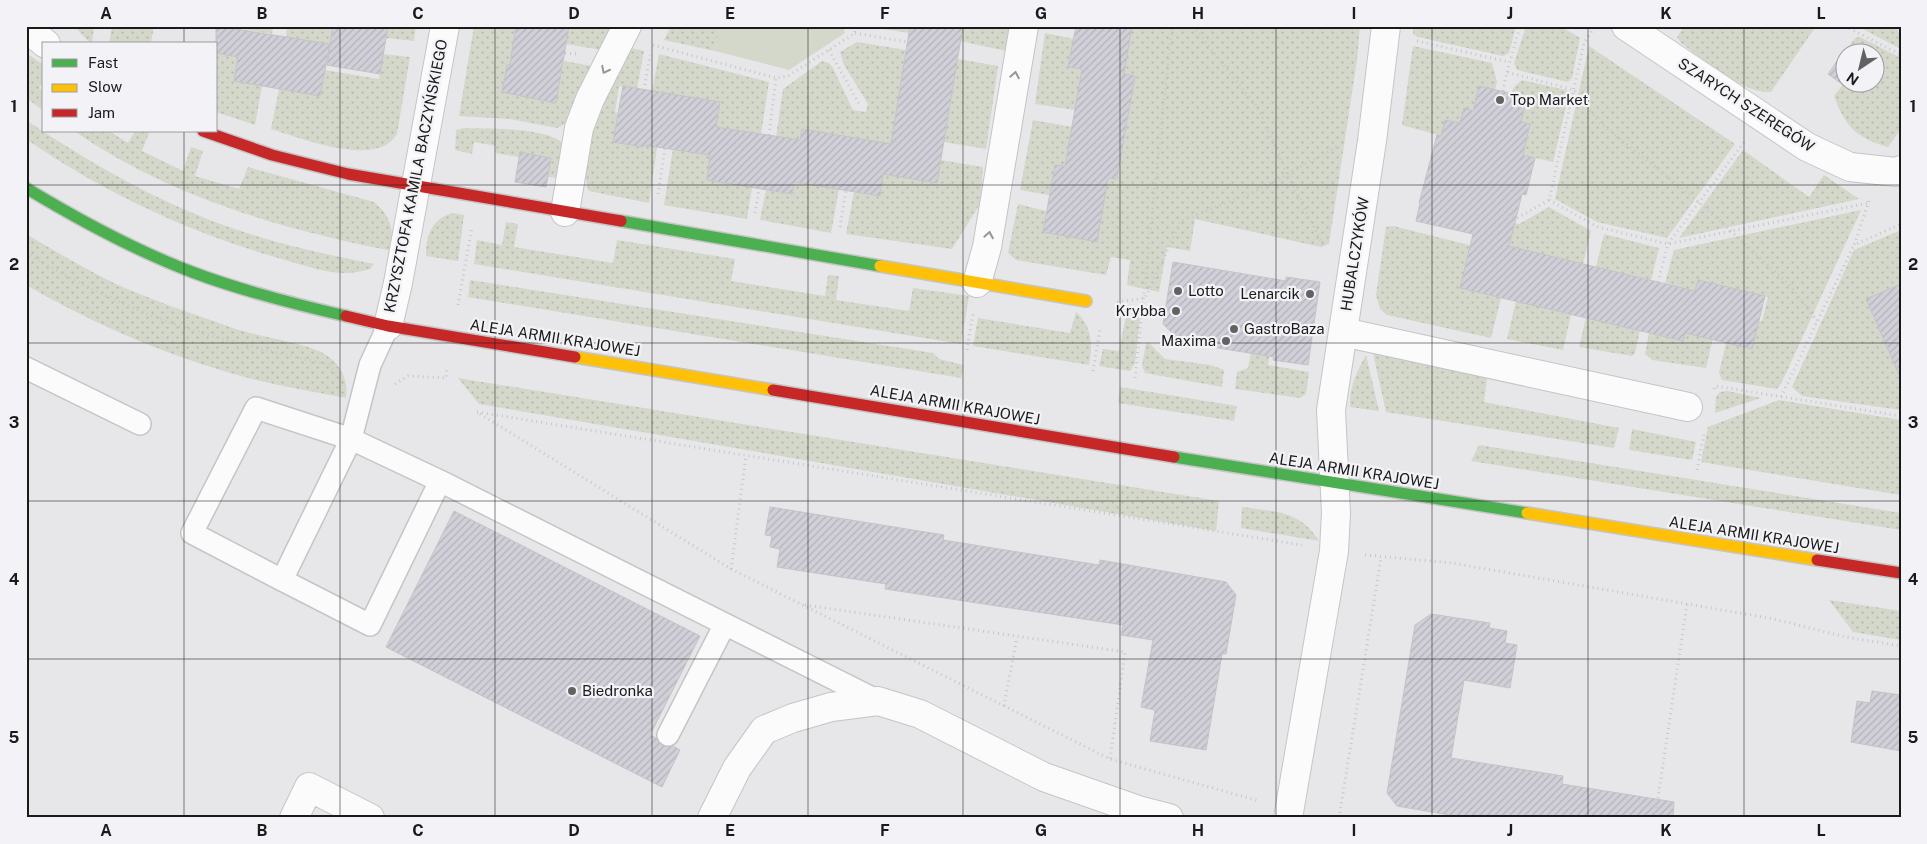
<svg xmlns="http://www.w3.org/2000/svg" width="1927" height="844" viewBox="0 0 1927 844" font-family="'Public Sans',sans-serif">
<style>
.grass{fill:url(#grass-dots)}
.park{fill:#d3d8ca}
.building{fill:url(#building-hatch);stroke:#c4c4c6}
.lines{fill:none;stroke-linecap:round;stroke-linejoin:round}
.lane-casing{stroke:#c5c5c7;stroke-width:24}
.street-casing{stroke:#c5c5c7;stroke-width:30}
.fast-casing{stroke:#c5c5c7;stroke-width:14}
.slow-casing{stroke:#c5c5c7;stroke-width:14}
.jam-casing{stroke:#c5c5c7;stroke-width:14}
.path{stroke:#c7c7c8;stroke-width:3;stroke-dasharray:1 4;stroke-linecap:butt}
.lane{stroke:#fbfbfc;stroke-width:21}
.street{stroke:#fbfbfc;stroke-width:28}
.fast{stroke:#4caf50;stroke-width:11}
.slow{stroke:#ffc107;stroke-width:11}
.jam{stroke:#c62828;stroke-width:11}
.oneway{stroke:#969697}
.grid{fill:none;stroke:#1a1a1b;stroke-width:1;stroke-opacity:0.55}
.poi-dot{fill:#626263;stroke:#f3f3f7;stroke-width:2}
.labels{text-anchor:middle;stroke-width:4.5;stroke-linejoin:round;paint-order:stroke}
.poi-label{font-size:15px;fill:#1a1a1b;stroke:#f3f3f7;text-anchor:start}
.street-label{font-size:15px;fill:#1a1a1b;stroke:#f3f3f7}
.neatline{fill:none;stroke:#1a1a1b;stroke-width:2}
.grid-label{font-size:16px;text-anchor:middle;font-weight:bold;fill:#1a1a1b}
</style>
<defs>
<pattern id="grass-dots" width="8" height="8" patternUnits="userSpaceOnUse" patternTransform="scale(1.25)"><rect width="8" height="8" fill="#d3d8ca"/><path d="M2 2h.1M6 6h.1" fill="none" stroke="#b5b9ad" stroke-width="1.8" stroke-linecap="round"/></pattern>
<pattern id="building-hatch" width="6" height="6" patternUnits="userSpaceOnUse" patternTransform="scale(1.25)"><rect width="6" height="6" fill="#d1d0d9"/><path d="M-1 1l2-2M0 6l6-6M5 7l2-2" fill="none" stroke="#b3b2ba"/></pattern>
</defs>
<rect width="100%" height="100%" fill="#e7e7e9"/>
<path class="grass" d="M74 26H94L92 44H91Z
M112 26H154L151 42 160 44H109Z
M244 26H273L272 34 243 29Z
M287 26H333L330 44 286 37Z
M388 26H416L414 41 386 38Z
M474 26H516L510 65H507L502 91 556 103 564 61 592 66 567 123 557 128 510 119 459 116Z
M569 26H615L602 50 566 44Z
M671 26H720L715 51 664 40Z
M864 26H910L909 33Z
M963 26H1010L1006 51 960 41Z
M1132 26H1360L1357 60 1329 244 1321 247 1195 219 1190 251 1167 247 1159 292 1127 285 1130 260 1111 257 1106 275 1016 260 1008 253 1018 204 1046 211 1043 232 1097 241 1108 178 1118 179 1135 76 1124 74Z
M1413 26H1516L1509 53 1503 56 1418 37 1413 34Z
M1526 26H1560L1580 38 1572 78 1568 82 1517 70 1514 63Z
M1684 26H1816L1771 92C1743 94 1704 60 1681 43L1677 37Z
M1857 26H1896L1901 37V49Z
M1045 33 1074 39 1068 67 1082 69 1075 110 1035 104Z
M1860 37 1901 58V129L1888 147C1858 139 1845 127 1834 96L1844 83 1856 91 1862 83 1874 82V52H1851L1847 50 1855 38Z
M857 42 906 50 891 144 802 129 800 140 776 137 783 89 822 61 829 63 833 68 853 110 866 112 868 104 844 65 840 52Z
M1413 46 1492 63 1497 82 1495 90 1479 86 1473 111 1464 108 1460 123 1445 120 1441 136 1402 125Z
M1589 46 1735 144 1667 238 1597 222 1555 199Z
M631 48 644 51 637 89 619 86 615 112 618 113 613 142 642 147 643 145 657 147 649 203 589 191C585 183 586 174 587 165 590 121 612 86 631 48Z
M26 53 44 65V80L39 88 44 91V111L26 98Z
M216 53 238 57 262 86 255 125 216 112Z
M383 54 410 57 397 134C377 169 300 138 271 129L279 89 320 96 325 70 379 79Z
M659 54 769 82 761 134 716 127 720 102 652 91Z
M958 59 998 66 986 149 944 142Z
M1522 80 1566 90 1569 94 1553 162 1523 155 1530 125 1521 122 1527 97 1511 93 1514 87Z
M26 120C93 165 164 206 241 231 285 246 329 255 374 264L370 269C340 279 314 268 285 260 192 234 106 194 26 139Z
M1033 120 1072 127 1065 166 1055 165 1049 195 1020 190Z
M464 128C489 129 546 127 564 144L557 178 548 177 551 158 521 152 519 157 495 153 496 146 474 142 472 154 455 150 456 130Z
M74 131H109L128 143 135 131H150L142 151 183 171 191 147 203 151 195 176 239 189 248 167 374 202C389 214 396 230 389 249L388 250C279 229 167 195 74 131Z
M673 149 710 155 707 180 752 187 747 219 664 205Z
M1743 150 1809 197 1824 175 1859 199 1679 238Z
M941 160 983 167 980 204 952 249 846 234 854 192 880 196 884 171 937 183Z
M794 182 839 189 831 233 760 220 766 190 792 194Z
M1549 207 1591 231 1583 264 1501 245 1490 217 1519 224Z
M1861 210 1781 384 1777 389 1722 380 1719 373 1726 343 1752 349 1759 321H1762L1768 297 1698 280 1695 291 1665 283 1674 250Z
M453 213 464 215 458 261 426 256C426 235 432 218 453 213Z
M506 222 518 224 514 247 613 263 617 240 735 259 731 281 825 296 828 275 839 276 836 300 909 311 913 288 969 296 961 344 474 264 477 240 502 245Z
M1393 226 1473 246 1460 288 1501 298 1491 338 1387 315 1380 309 1376 295 1386 227Z
M1901 230V284L1866 300 1887 347 1901 341V410L1802 396 1792 387 1854 250Z
M26 234C55 251 85 269 116 284 154 301 194 314 233 328 259 337 298 341 321 352 339 361 349 379 346 398 316 392 286 387 256 380 177 360 97 326 26 285Z
M1604 234 1659 248 1651 280 1596 267Z
M470 280 933 353 939 359 964 365 961 378 468 297Z
M1516 301 1571 315 1563 350 1507 339Z
M1260 303 1278 306 1268 365 1309 372 1306 394 1300 398 1235 389 1237 372 1248 368Z
M1076 312C1092 326 1093 344 1089 365L973 346 978 318 1070 333Z
M1126 316 1140 318 1135 363 1130 371 1099 366 1103 349 1119 351Z
M1586 318 1640 330 1635 353 1632 356 1579 347Z
M1685 332 1713 338 1706 368 1652 360 1645 354 1649 333 1683 341Z
M1149 343 1165 359 1211 365 1224 370 1222 387 1145 373 1142 365 1146 344Z
M1383 351 1488 372 1484 402 1619 428 1614 448 1386 412 1373 353Z
M1366 355 1379 411 1350 407C1349 388 1357 371 1366 355Z
M458 378 1219 501 1216 531 479 404Z
M1120 387 1237 406 1234 421 1118 403Z
M1727 391 1761 398 1715 413 1716 397 1720 392Z
M1779 400 1901 420V495L1701 462 1708 427Z
M1632 429 1696 442 1692 460 1629 450Z
M1479 445 1901 513V530L1471 461Z
M1242 507C1275 512 1300 510 1319 541L1241 528Z
M1829 600 1901 611V640L1853 632Z"/>
<path class="park" d="M720 26H843L845 33 789 70 715 51Z"/>
<path class="building" d="M216 26 330 44 320 96 234 81 238 57 216 53Z
M333 26H388L380 74 327 65Z
M516 26H569L556 103 502 92 507 65H510Z
M910 26H963L937 183 883 174 880 196 794 182 792 194 707 180 710 155 643 145V147L613 142 623 86 720 102 716 127 800 140 802 129 891 144Z
M1076 26H1132L1124 74 1135 76 1117 179 1108 178 1097 242 1043 232 1055 165 1065 166 1082 69 1068 67Z
M1844 51 1846 52H1844V82H1860L1853 92 1828 74Z
M1479 86 1527 97 1521 122 1530 124 1523 155 1535 158 1526 195 1522 194 1509 246 1695 291 1698 280 1765 296 1752 349 1685 333 1683 341 1460 288 1473 234 1416 221 1420 203H1419L1437 135 1441 136 1445 120 1460 123 1464 108 1473 111Z
M520 152 551 158 546 187 515 182Z
M1173 262 1286 281V277L1320 282 1308 365 1273 360 1274 357 1181 342 1163 324Z
M1901 284V379L1866 299Z
M770 507 944 535 943 540 1099 565 1100 560 1226 582 1236 595 1226 654H1222L1206 750 1150 741 1155 710 1141 707 1153 640 1121 635 1123 625 885 589 886 584 777 567 780 549 770 547 772 536 765 535Z
M454 511 700 636 650 735 656 738 663 746H673L680 750 662 787 386 647Z
M1431 614 1490 623 1489 628 1507 631 1505 643 1517 645 1510 688 1464 680 1451 758 1563 776 1562 784 1674 802 1673 818H1467L1397 806 1387 793 1415 625Z
M1872 691 1901 695V751L1851 742 1857 701 1870 703Z"/>
<g class="lines">
<defs>
<path id="lane" d="M26 368 140 424
M256 408 351 439 282 580 192 533Z
M440 481 878 701
M282 580 370 625 440 481 351 439 370 365 388 326
M668 735 725 624"/>
<path id="street" d="M1626 26 1807 147 1850 167 1896 172 1901 170
M26 28 46 44
M565 212 579 128 590 99 627 26
M977 283 987 247 1024 26
M388 326 398 283 445 26
M1343 332 1688 407
M294 818 309 787 370 818
M712 818 737 768 764 730 793 718 831 707 878 701 920 714 1044 777 1138 810 1169 818
M1288 818 1334 551 1336 513 1331 410 1372 141 1386 26"/>
<path id="fast" d="M26 188C79 220 134 250 192 272 242 291 294 304 346 316
M621 221 880 266
M1174 457 1527 513"/>
<path id="slow" d="M880 266 1086 301
M575 357 773 390
M1527 513 1817 560"/>
<path id="jam" d="M203 131 272 155 348 174 621 221
M346 316 388 326 575 357
M773 390 1174 457
M1817 560 1901 573"/>
</defs>
<use href="#lane" class="lane-casing"/>
<use href="#street" class="street-casing"/>
<use href="#fast" class="fast-casing"/>
<use href="#slow" class="slow-casing"/>
<use href="#jam" class="jam-casing"/>
<path class="path" d="M1193 26 1259 110 1287 174 1323 245
M1845 26 1901 55
M855 33 907 42
M1417 41 1509 62
M653 45 776 78 788 76 855 33 854 26
M829 50 859 104
M565 53 577 54
M1507 72 1520 26
M644 90 650 55
M1503 91 1507 72 1574 90 1599 122 1700 203 1791 286 1817 321
M769 135 776 78
M658 194 665 148
M1549 200 1598 227 1668 244 1868 203
M1869 201 1854 245 1901 224
M755 213 759 189
M1498 213 1517 218 1549 200 1584 43 1593 29
M840 227 846 191
M26 253C72 280 123 306 174 324 225 341 278 353 330 365L338 377
M1658 282 1668 244 1744 142
M1117 302 1145 298 1181 221 1256 191 1340 145
M458 305 472 227
M967 350 973 314
M1093 371 1100 330
M1135 378 1172 26
M395 384 408 376 446 378 447 367
M1714 389 1715 386 1901 416
M1781 397 1854 245
M477 412 1302 545
M480 414 731 569 746 456
M1697 470 1704 434
M1365 555 1452 563 1774 619 1846 637 1901 646
M731 569 1110 759 1259 801
M805 605 1125 652 1110 759
M1004 706 1017 637
M1339 818 1381 558
M1655 818 1687 604"/>
<use href="#lane" class="lane"/>
<use href="#street" class="street"/>
<use href="#fast" class="fast"/>
<use href="#slow" class="slow"/>
<use href="#jam" class="jam"/>
</g>
<defs><path id="oneway-chevron" d="M-2-3.5L2.5 0L-2 3.5" fill="none" stroke-width="1.6" stroke-linecap="round" stroke-linejoin="round" transform="scale(1.25)"/></defs>
<g class="oneway">
<use href="#oneway-chevron" transform="translate(605 70) rotate(117)"/>
<use href="#oneway-chevron" transform="translate(1015 75) rotate(-80)"/>
<use href="#oneway-chevron" transform="translate(989 235) rotate(-80)"/>
</g>
<path class="grid" d="M184 26V44M340 26V818M495 26V818M652 26V818M808 26V818M963 26V818M1120 26V818M1276 26V818M1432 26V818M1588 26V818M1744 26V818M184 131V818M26 185H1901M26 343H1901M26 501H1901M26 659H1901"/>
<g class="poi-dot">
<circle cx="1500" cy="100" r="5"/>
<circle cx="1178" cy="291" r="5"/>
<circle cx="1310" cy="294" r="5"/>
<circle cx="1176" cy="311" r="5"/>
<circle cx="1234" cy="329" r="5"/>
<circle cx="1226" cy="341" r="5"/>
<circle cx="572" cy="691" r="5"/>
</g>
<g class="labels">
<g class="poi-label">
<text x="1510" y="105">Top Market</text>
<text x="1188" y="296">Lotto</text>
<text x="1300" y="299" text-anchor="end">Lenarcik</text>
<text x="1166" y="316" text-anchor="end">Krybba</text>
<text x="1244" y="334">GastroBaza</text>
<text x="1216" y="346" text-anchor="end">Maxima</text>
<text x="582" y="696">Biedronka</text>
</g>
<g class="street-label">
<text transform="translate(1746 105) rotate(33)" y="5">SZARYCH SZEREGÓW</text>
<text transform="translate(416 176) rotate(-79)" y="5">KRZYSZTOFA KAMILA BACZYŃSKIEGO</text>
<text transform="translate(1355 254) rotate(-81)" y="5">HUBALCZYKÓW</text>
<text transform="translate(555 338) rotate(9)" y="5">ALEJA ARMII KRAJOWEJ</text>
<text transform="translate(955 405) rotate(10)" y="5">ALEJA ARMII KRAJOWEJ</text>
<text transform="translate(1354 471) rotate(9)" y="5">ALEJA ARMII KRAJOWEJ</text>
<text transform="translate(1754 535) rotate(9)" y="5">ALEJA ARMII KRAJOWEJ</text>
</g>
</g>
<rect width="1927" height="844" fill="none" stroke="#f3f3f7" stroke-width="55"/>
<rect x="42" y="42" width="175" height="90" fill="#f3f3f7" stroke="#9c9c9f"/>
<rect x="52" y="59" width="25" height="8" fill="#4caf50" stroke="#9c9c9f"/>
<text x="88" y="68" font-size="15" fill="#1a1a1b">Fast</text>
<rect x="52" y="84" width="25" height="8" fill="#ffc107" stroke="#9c9c9f"/>
<text x="88" y="92" font-size="15" fill="#1a1a1b">Slow</text>
<rect x="52" y="109" width="25" height="8" fill="#c62828" stroke="#9c9c9f"/>
<text x="88" y="118" font-size="15" fill="#1a1a1b">Jam</text>
<g transform="translate(1860 68) rotate(215)"><circle r="24" fill="#f3f3f7" stroke="#9c9c9f"/>
<path d="M0-4L9 19L0 12L-9 19Z" fill="#626263"/>
<text y="-8" font-size="14" font-weight="bold" text-anchor="middle" fill="#1a1a1b">N</text>
</g>
<rect x="28" y="28" width="1872" height="788" class="neatline"/>
<g class="grid-label">
<text x="106" y="19">A</text>
<text x="262" y="19">B</text>
<text x="418" y="19">C</text>
<text x="574" y="19">D</text>
<text x="730" y="19">E</text>
<text x="885" y="19">F</text>
<text x="1041" y="19">G</text>
<text x="1198" y="19">H</text>
<text x="1354" y="19">I</text>
<text x="1510" y="19">J</text>
<text x="1666" y="19">K</text>
<text x="1821" y="19">L</text>
<text x="14" y="112">1</text>
<text x="1913" y="112">1</text>
<text x="14" y="270">2</text>
<text x="1913" y="270">2</text>
<text x="14" y="428">3</text>
<text x="1913" y="428">3</text>
<text x="14" y="585">4</text>
<text x="1913" y="585">4</text>
<text x="14" y="743">5</text>
<text x="1913" y="743">5</text>
<text x="106" y="836">A</text>
<text x="262" y="836">B</text>
<text x="418" y="836">C</text>
<text x="574" y="836">D</text>
<text x="730" y="836">E</text>
<text x="885" y="836">F</text>
<text x="1041" y="836">G</text>
<text x="1198" y="836">H</text>
<text x="1354" y="836">I</text>
<text x="1510" y="836">J</text>
<text x="1666" y="836">K</text>
<text x="1821" y="836">L</text>
</g>
</svg>
